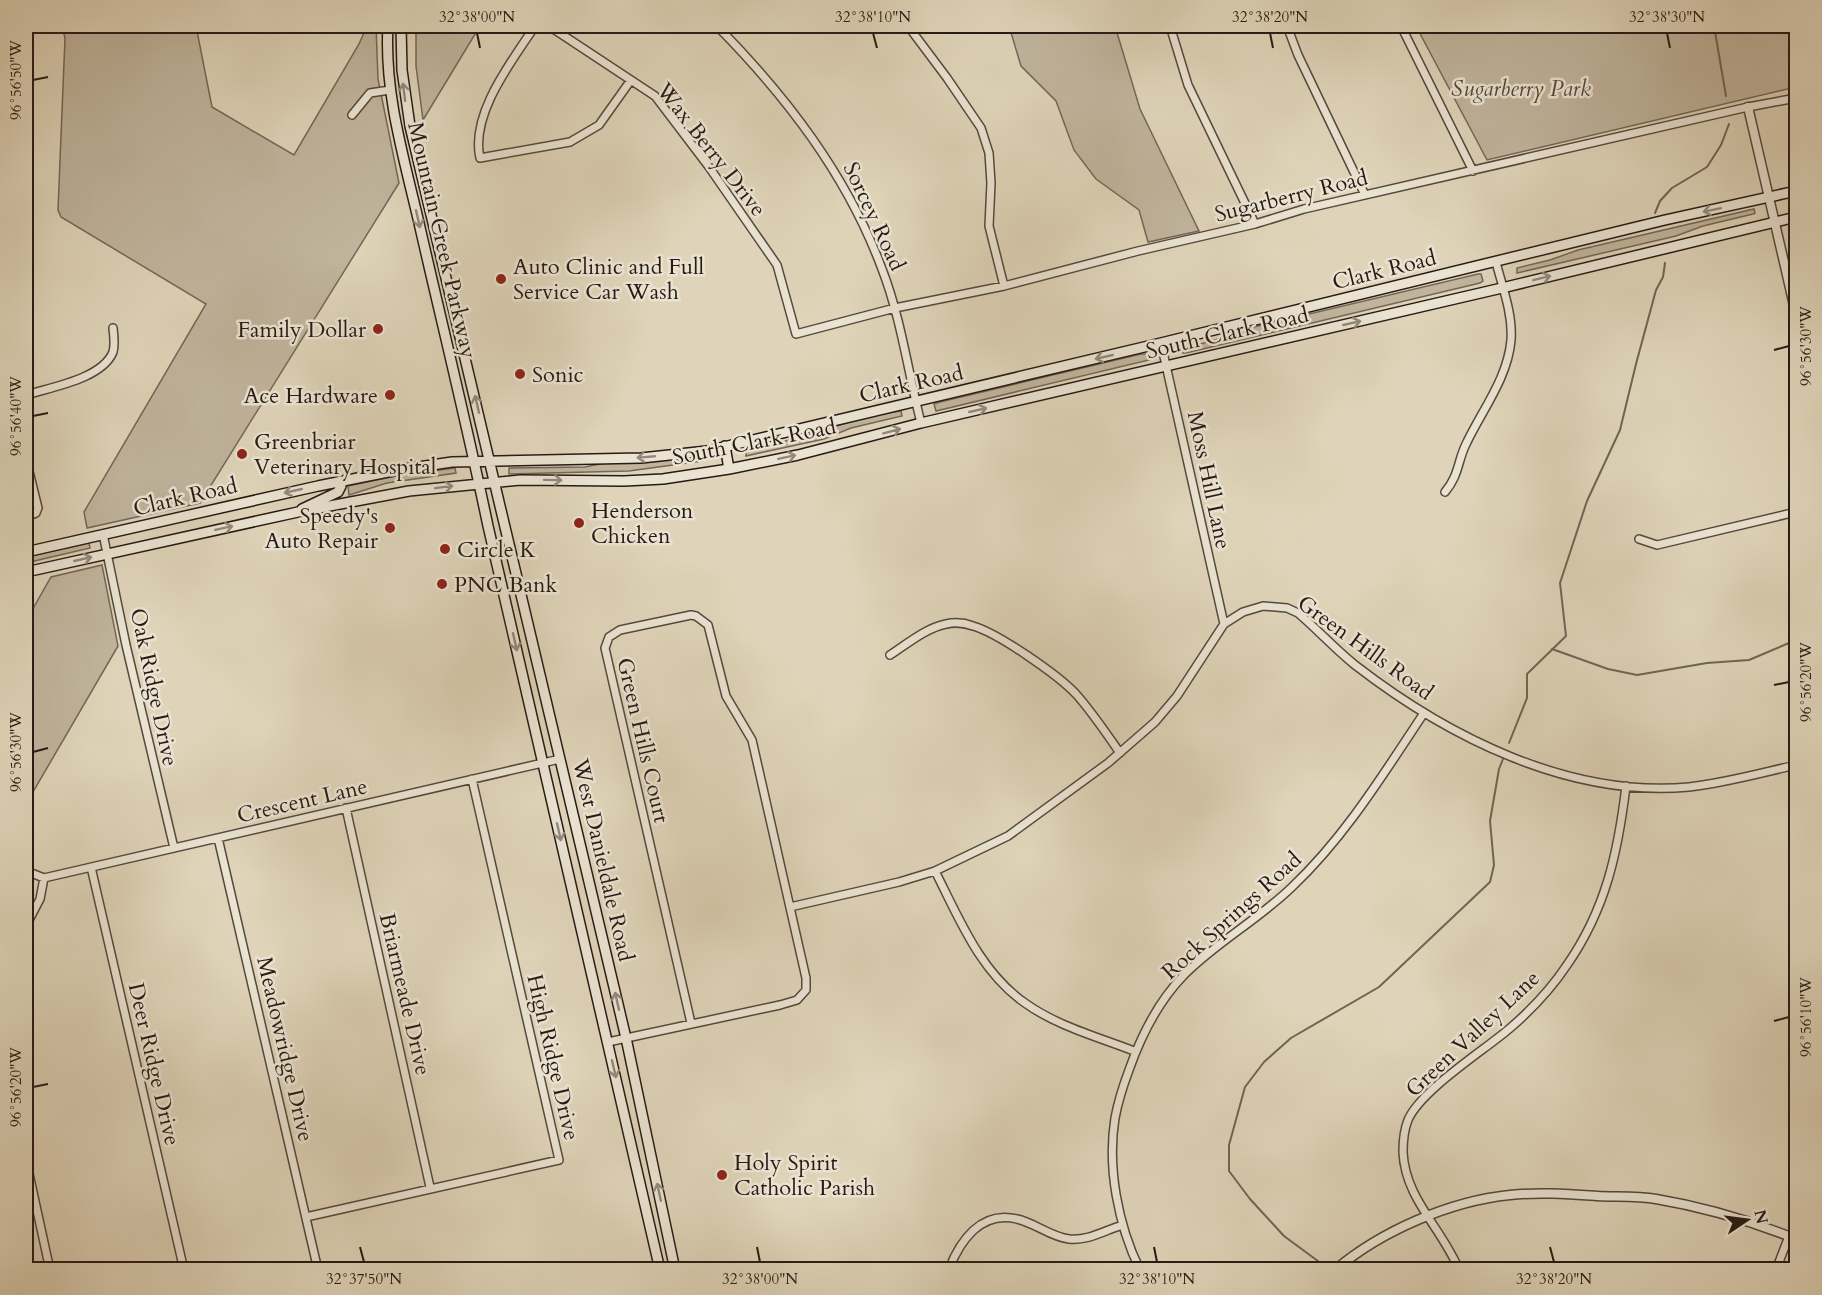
<svg xmlns="http://www.w3.org/2000/svg" width="1822" height="1295" viewBox="0 0 1822 1295" font-family="Cardo,serif">
<style>
.green{fill:#c0b49d;stroke:#746758;stroke-width:1.5}
.lines{fill:none;stroke-linecap:round;stroke-linejoin:round}
.stream{stroke:#706455;stroke-width:2}
.minor-casing{stroke:#55483d;stroke-width:10}
.tertiary-casing{stroke:#55483d;stroke-width:11}
.secondary-casing{stroke:#271a14;stroke-width:12}
.minor{stroke:#eae3d2;stroke-width:7}
.tertiary{stroke:#eae3d2;stroke-width:8}
.secondary{stroke:#eae3d2;stroke-width:9}
.oneway{stroke:#92897c}
.ticks{fill:none;stroke:#271a14;stroke-width:2}
.poi-dot{fill:#8f2418;stroke:#eae3d2;stroke-width:2}
.labels{text-anchor:middle;stroke-width:5;stroke-linejoin:round;paint-order:stroke}
.park-label{font-size:22px;font-style:italic;fill:#55483d;stroke:#eae3d2}
.street-label{font-size:22px;fill:#271a14;stroke:#eae3d2}
.poi-label{font-size:22px;fill:#271a14;stroke:#eae3d2;text-anchor:start}
.neatline{fill:none;stroke:#271a14;stroke-width:2}
.ticks-label{font-size:15px;text-anchor:middle;fill:#271a14}
</style>
<rect width="100%" height="100%" fill="#dfd4b9"/>
<filter id="stains"><feTurbulence type="fractalNoise" baseFrequency=".00333" numOctaves="4"/><feColorMatrix values="0 0 0 0 .2 0 0 0 0 .09 0 0 0 0 .02 0 0 0 .5 -.17"/></filter>
<radialGradient id="worn" r=".72"><stop offset=".6" stop-color="#630" stop-opacity="0"/><stop offset="1" stop-color="#630" stop-opacity=".3"/></radialGradient>
<path class="green" d="M62 26H196L212 107 294 155 359 44 367 26H376L378 79 399 183 200 503 87 528 84 512 206 304 61 217 58 210 65 38Z
M416 26H480L423 120 416 66Z
M1009 26H1115L1140 109 1199 231 1148 242 1139 210 1096 179 1074 150 1056 101 1021 66Z
M1416 26H1796V87L1487 160Z
M1754 209 1755 213 1753 214 1703 226 1676 236 1517 273V268L1550 260 1578 250Z
M1478 274H1481L1483 281 1480 283 1186 353H1183L1182 349 1215 340 1241 330Z
M1141 354H1148L1149 360 936 411 934 404 940 402Z
M901 411 902 416 851 428 824 439 746 456V452L748 451C799 440 849 418 901 411Z
M706 455 707 459 702 461 629 471 509 474V468L585 467 610 462Z
M455 468 456 473 387 483 349 495 348 486 400 475Z
M89 543 90 548 26 563V557Z
M102 565 118 646 26 804V621L51 577Z"/>
<g class="lines">
<path class="stream" d="M1714 26 1726 96
M1655 213 1660 201 1672 188 1707 167 1721 145 1729 124
M1552 649 1608 669 1637 675 1707 663 1749 660 1796 640
M1509 743 1527 698V674L1566 636 1560 583 1587 501 1620 430 1636 364 1656 290 1663 277 1665 263
M1326 1267 1284 1236 1250 1199 1229 1171V1145L1245 1087 1264 1062 1291 1038 1379 987 1490 882 1494 865 1490 821 1499 769 1503 759"/>
<defs>
<path id="minor" d="M535 26C512 61 470 114 480 158L570 142 599 125 631 80
M549 26 655 96 709 167 777 265 796 334 895 308 1004 286 1138 251 1255 224 1304 209 1748 107 1796 98
M717 26C786 96 847 175 882 269 901 318 908 372 921 423
M908 26 947 78 981 128 989 153 991 183 989 226 1004 286
M1170 26 1188 85 1255 224
M1287 26 1298 55 1365 195
M1401 26 1473 171
M352 115 370 93 390 90
M1161 343 1224 624
M26 395C51 387 102 379 113 352 115 345 114 336 113 328
M26 459 38 508 36 513 26 517
M1445 492C1460 474 1457 461 1467 442 1483 409 1508 377 1511 340 1513 314 1502 286 1496 262
M103 534 126 645 174 848
M1639 539 1657 545 1796 512
M890 655C907 644 926 628 946 624 955 622 965 623 973 626 998 633 1058 675 1076 694 1092 712 1106 733 1120 753
M346 808 430 1187
M218 838 318 1270
M91 867 184 1270
M26 871 44 878
M935 871C959 918 980 972 1025 1003 1057 1026 1098 1037 1134 1051
M44 878 560 759
M790 907 899 882 935 871 1008 836 1108 763 1155 722 1177 696 1224 624 1243 612 1263 606 1287 608 1298 613C1318 630 1335 649 1355 665 1448 737 1569 798 1689 787 1725 783 1761 773 1796 765
M26 926 40 899 44 878
M608 1042 780 1005 797 1000 806 990V978L752 740 726 696 708 625 696 616 691 615 620 630 609 637 605 648 691 1023
M26 1160 50 1270
M306 1217 559 1160 472 779
M949 1269C960 1241 981 1210 1017 1219 1035 1223 1051 1237 1069 1239 1089 1241 1105 1230 1123 1225
M1140 1270C1118 1225 1107 1167 1115 1118 1118 1102 1123 1086 1129 1070 1141 1036 1157 1003 1183 976 1215 943 1258 920 1292 887 1345 837 1384 773 1424 713
M1459 1270C1442 1228 1405 1199 1403 1152 1403 1142 1404 1130 1408 1120 1420 1091 1483 1051 1509 1029 1530 1011 1551 989 1567 965 1606 909 1618 852 1626 786
M1776 1270 1789 1236"/>
<path id="tertiary" d="M1748 107 1796 314
M1335 1270C1381 1231 1450 1201 1510 1195 1539 1192 1567 1194 1597 1196 1616 1197 1637 1196 1656 1199 1704 1207 1751 1221 1796 1239"/>
<path id="secondary" d="M388 26C384 93 404 158 419 223 442 324 467 425 488 526L660 1270
M401 26 402 70 410 126 626 1038 675 1270
M725 446 729 469
M302 509 338 492 341 486 340 481
M26 552 318 486 398 470 452 462 641 458 707 451 1161 343 1665 220 1796 191
M26 572 298 512 409 491 520 480 624 481 663 479 729 469 798 455 921 423 1502 288 1796 217"/>
</defs>
<use href="#minor" class="minor-casing"/>
<use href="#tertiary" class="tertiary-casing"/>
<use href="#secondary" class="secondary-casing"/>
<use href="#minor" class="minor"/>
<use href="#tertiary" class="tertiary"/>
<use href="#secondary" class="secondary"/>
</g>
<defs><path id="oneway-shaft" d="M-6 0H5M1.5-3L5.5 0L1.5 3" fill="none" stroke-width="1.6" stroke-linecap="round" stroke-linejoin="round" transform="scale(1.5)"/></defs>
<g class="oneway">
<use href="#oneway-shaft" transform="translate(404 92) rotate(-97)"/>
<use href="#oneway-shaft" transform="translate(1712 210) rotate(168)"/>
<use href="#oneway-shaft" transform="translate(418 219) rotate(77)"/>
<use href="#oneway-shaft" transform="translate(1542 278) rotate(-14)"/>
<use href="#oneway-shaft" transform="translate(1352 323) rotate(-13)"/>
<use href="#oneway-shaft" transform="translate(1104 357) rotate(167)"/>
<use href="#oneway-shaft" transform="translate(477 404) rotate(-103)"/>
<use href="#oneway-shaft" transform="translate(978 410) rotate(-13)"/>
<use href="#oneway-shaft" transform="translate(892 431) rotate(-15)"/>
<use href="#oneway-shaft" transform="translate(646 457) rotate(175)"/>
<use href="#oneway-shaft" transform="translate(787 457) rotate(-12)"/>
<use href="#oneway-shaft" transform="translate(553 480) rotate(1)"/>
<use href="#oneway-shaft" transform="translate(444 487) rotate(-7)"/>
<use href="#oneway-shaft" transform="translate(293 491) rotate(167)"/>
<use href="#oneway-shaft" transform="translate(224 528) rotate(-12)"/>
<use href="#oneway-shaft" transform="translate(83 559) rotate(-13)"/>
<use href="#oneway-shaft" transform="translate(515 642) rotate(77)"/>
<use href="#oneway-shaft" transform="translate(559 832) rotate(77)"/>
<use href="#oneway-shaft" transform="translate(617 1001) rotate(-103)"/>
<use href="#oneway-shaft" transform="translate(614 1069) rotate(77)"/>
<use href="#oneway-shaft" transform="translate(659 1192) rotate(-102)"/>
</g>
<path class="ticks" d="M477 33 480 48M873 33 877 48M1270 33 1273 48M1667 33 1670 48M33 80 48 77M1774 350 1789 346M33 416 48 413M1774 685 1789 682M33 752 48 748M1774 1021 1789 1017M33 1087 48 1084M360 1247 364 1262M757 1247 760 1262M1154 1247 1157 1262M1550 1247 1554 1262"/>
<g class="poi-dot">
<circle cx="501" cy="279" r="6"/>
<circle cx="378" cy="329" r="6"/>
<circle cx="520" cy="374" r="6"/>
<circle cx="390" cy="395" r="6"/>
<circle cx="242" cy="454" r="6"/>
<circle cx="579" cy="523" r="6"/>
<circle cx="390" cy="528" r="6"/>
<circle cx="445" cy="549" r="6"/>
<circle cx="442" cy="584" r="6"/>
<circle cx="722" cy="1175" r="6"/>
</g>
<g class="labels">
<g class="park-label">
<text x="1521" y="96">Sugarberry Park</text>
</g>
<g class="street-label">
<text transform="translate(712 149) rotate(52)" y="8">Wax Berry Drive</text>
<text transform="translate(1291 195) rotate(-14)" y="8">Sugarberry Road</text>
<text transform="translate(875 216) rotate(65)" y="8">Sorcey Road</text>
<text transform="translate(443 240) rotate(77)" y="8">Mountain Creek Parkway</text>
<text transform="translate(1384 269) rotate(-14)" y="8">Clark Road</text>
<text transform="translate(1227 332) rotate(-13)" y="8">South Clark Road</text>
<text transform="translate(911 383) rotate(-13)" y="8">Clark Road</text>
<text transform="translate(754 441) rotate(-11)" y="8">South Clark Road</text>
<text transform="translate(1210 480) rotate(78)" y="8">Moss Hill Lane</text>
<text transform="translate(185 496) rotate(-13)" y="8">Clark Road</text>
<text transform="translate(1366 647) rotate(36)" y="8">Green Hills Road</text>
<text transform="translate(155 687) rotate(78)" y="8">Oak Ridge Drive</text>
<text transform="translate(644 740) rotate(77)" y="8">Green Hills Court</text>
<text transform="translate(302 800) rotate(-13)" y="8">Crescent Lane</text>
<text transform="translate(604 860) rotate(77)" y="8">West Danieldale Road</text>
<text transform="translate(1231 915) rotate(-42)" y="8">Rock Springs Road</text>
<text transform="translate(406 994) rotate(77)" y="8">Briarmeade Drive</text>
<text transform="translate(1472 1033) rotate(-43)" y="8">Green Valley Lane</text>
<text transform="translate(286 1049) rotate(77)" y="8">Meadowridge Drive</text>
<text transform="translate(554 1057) rotate(77)" y="8">High Ridge Drive</text>
<text transform="translate(155 1064) rotate(77)" y="8">Deer Ridge Drive</text>
</g>
<g class="poi-label">
<text x="513" y="274">Auto Clinic and Full<tspan x="513" dy="25">Service Car Wash</tspan></text>
<text x="366" y="337" text-anchor="end">Family Dollar</text>
<text x="532" y="382">Sonic</text>
<text x="378" y="403" text-anchor="end">Ace Hardware</text>
<text x="254" y="449">Greenbriar<tspan x="254" dy="25">Veterinary Hospital</tspan></text>
<text x="591" y="518">Henderson<tspan x="591" dy="25">Chicken</tspan></text>
<text x="378" y="523" text-anchor="end">Speedy's<tspan x="378" dy="25">Auto Repair</tspan></text>
<text x="457" y="557">Circle K</text>
<text x="454" y="592">PNC Bank</text>
<text x="734" y="1170">Holy Spirit<tspan x="734" dy="25">Catholic Parish</tspan></text>
</g>
</g>
<rect width="1822" height="1295" fill="none" stroke="#dfd4b9" stroke-width="66"/>
<g transform="translate(1747 1220) rotate(77)" stroke="#eae3d2" stroke-width="4.5" paint-order="stroke">
<path d="M0-4.5L10 22L0 15L-10 22Z" fill="#271a14"/>
<text y="-9" font-size="16" font-weight="bold" text-anchor="middle" fill="#271a14">N</text>
</g>
<rect x="33" y="33" width="1756" height="1229" class="neatline"/>
<g class="ticks-label">
<text x="477" y="22">32°38'00"N</text>
<text x="873" y="22">32°38'10"N</text>
<text x="1270" y="22">32°38'20"N</text>
<text x="1667" y="22">32°38'30"N</text>
<text transform="translate(16 80) rotate(-90)" y="5">96°56'50"W</text>
<text transform="translate(1806 346) rotate(-90)" y="5">96°56'30"W</text>
<text transform="translate(16 416) rotate(-90)" y="5">96°56'40"W</text>
<text transform="translate(1806 682) rotate(-90)" y="5">96°56'20"W</text>
<text transform="translate(16 752) rotate(-90)" y="5">96°56'30"W</text>
<text transform="translate(1806 1017) rotate(-90)" y="5">96°56'10"W</text>
<text transform="translate(16 1087) rotate(-90)" y="5">96°56'20"W</text>
<text x="364" y="1284">32°37'50"N</text>
<text x="760" y="1284">32°38'00"N</text>
<text x="1157" y="1284">32°38'10"N</text>
<text x="1554" y="1284">32°38'20"N</text>
</g>
<rect width="100%" height="100%" filter="url(#stains)"/>
<rect width="100%" height="100%" fill="url(#worn)"/>
</svg>
